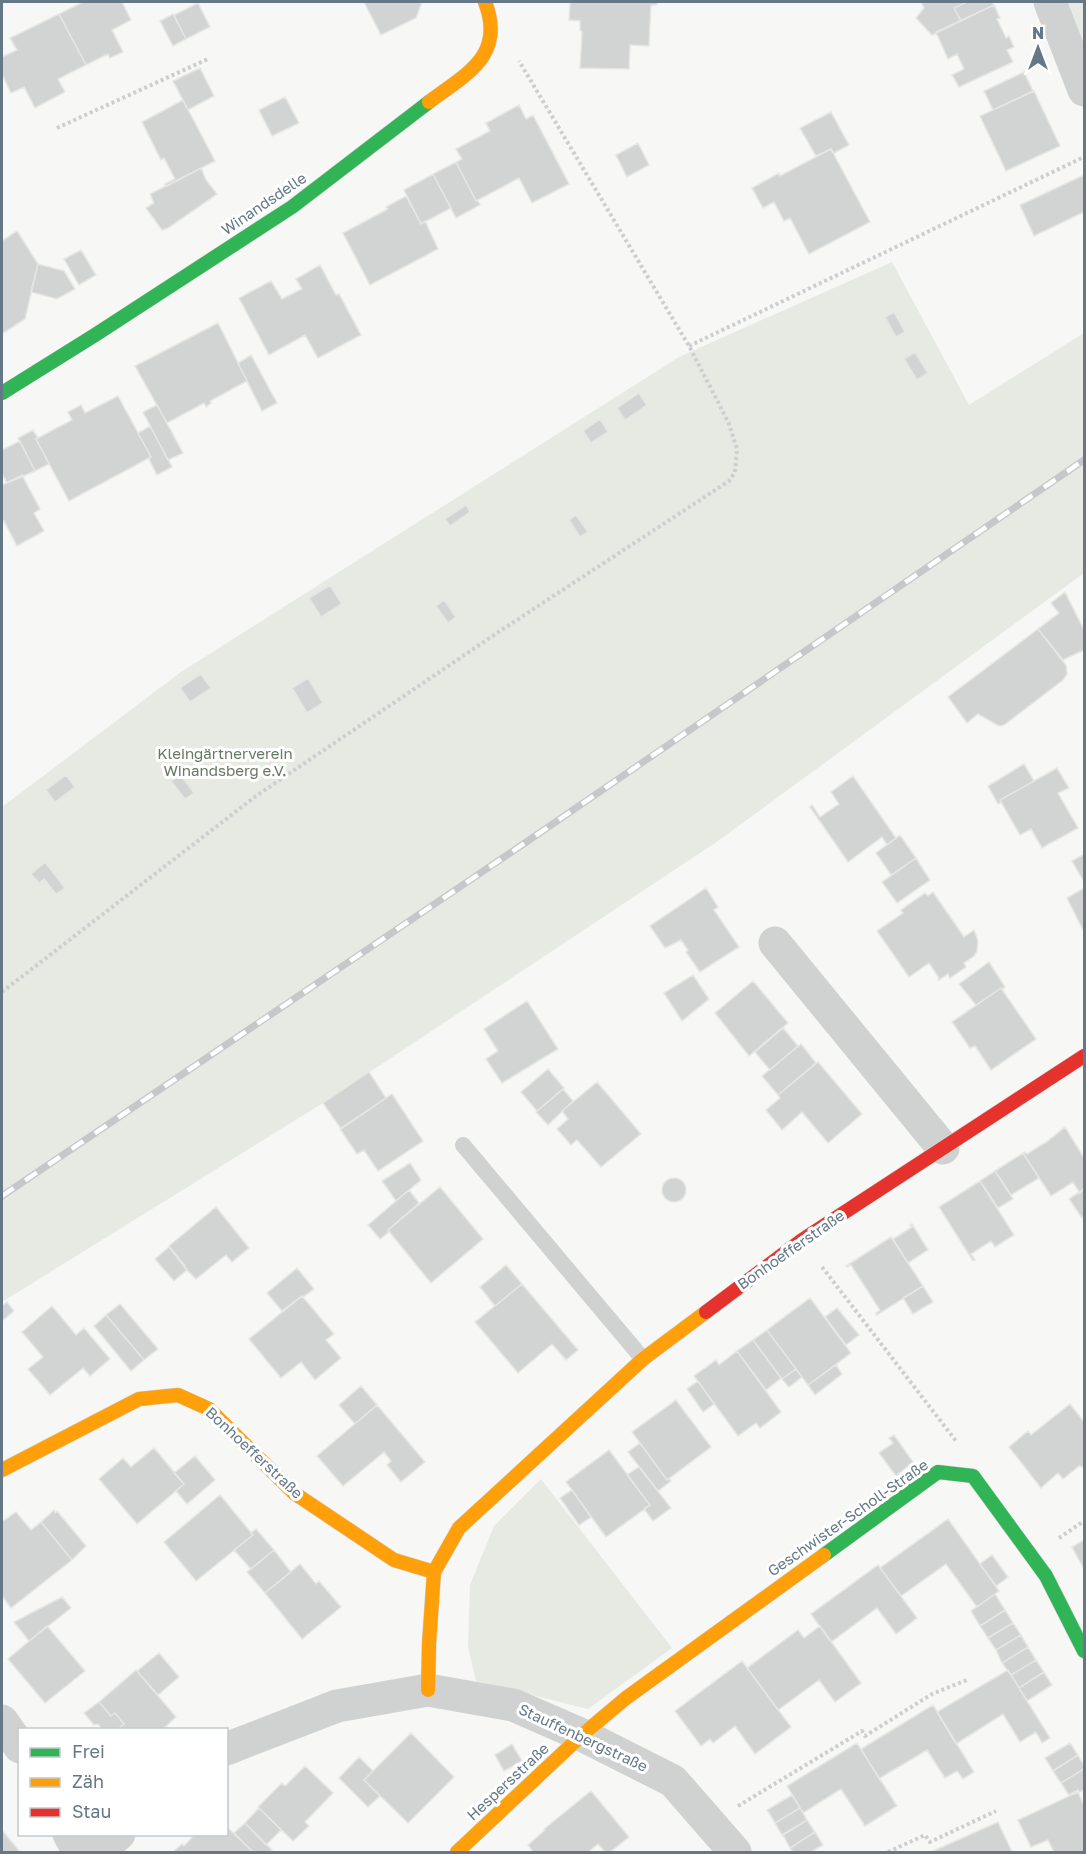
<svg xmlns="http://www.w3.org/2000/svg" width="1086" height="1854" viewBox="0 0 1086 1854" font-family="'Golos Text',sans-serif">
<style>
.green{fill:#e6eae3}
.building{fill:#d2d3d3;stroke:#e6e6e5;stroke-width:1.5}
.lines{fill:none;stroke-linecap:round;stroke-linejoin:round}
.fast-casing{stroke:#d3d5d5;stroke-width:15}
.slow-casing{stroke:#d3d5d5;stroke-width:15}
.jam-casing{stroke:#d3d5d5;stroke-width:15}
.path{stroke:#cccecf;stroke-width:4;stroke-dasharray:3 3;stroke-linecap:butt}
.lane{stroke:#d0d2d2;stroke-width:16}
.street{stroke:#d0d2d2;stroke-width:33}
.fast{stroke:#30b455;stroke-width:14}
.slow{stroke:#ff9f0a;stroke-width:14}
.jam{stroke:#e5322d;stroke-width:14}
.rail-casing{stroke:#c6c7c8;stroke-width:7}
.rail{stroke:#fff;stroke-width:4.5;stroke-dasharray:14;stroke-linecap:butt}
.labels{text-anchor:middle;stroke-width:6;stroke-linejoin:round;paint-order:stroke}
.street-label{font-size:15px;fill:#657887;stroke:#fff}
.park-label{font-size:15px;fill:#657960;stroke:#fff}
</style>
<rect width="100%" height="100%" fill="#f7f7f5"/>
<path class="green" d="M1065 2H1084V53Z
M892 262 969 405 1084 333V573L718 841 323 1103 2 1302V807L181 672 679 357Z
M541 1479 672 1648 588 1709 476 1681 468 1647 470 1585 494 1526Z"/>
<path class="building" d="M83 2H122L131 20 112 30 123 52 110 58 108 54 86 65 59 14Z
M364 2H422L416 18 381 35Z
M570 2H659L656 5H651L649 46 630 45 629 69 580 68 582 32 580 30V21L569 20Z
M921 2H967L954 8 961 21 932 35 916 18 924 8Z
M967 2H992L994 5 961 21 954 8Z
M198 3 210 27 186 39 174 15Z
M994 5 1000 18 997 19 1006 38 1009 36 1014 47 1007 50 1013 62 959 87 952 75 964 69 957 54 948 59 936 32Z
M59 14 86 65 58 79 65 92 35 108 24 87 11 93 2 74V57L17 50 10 38Z
M173 14 186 39 173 46 160 21Z
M200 68 214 96 188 110 173 81Z
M1024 72 1033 91 993 110 984 91Z
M1034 91 1060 146 1006 171 980 116Z
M285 97 299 123 272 136 259 110Z
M183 100 215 161 167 186 165 184 175 179 164 158 161 160 142 122Z
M519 105 526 119 533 115 569 184 532 203 519 178 476 201 456 162 462 159 456 149 490 131 486 123Z
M831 112 849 145 834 153 831 149 816 156 800 128Z
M638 143 649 165 627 177 616 155Z
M831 149 870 222 809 254 790 218 784 221 774 202 763 208 752 188 779 173 780 176Z
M456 162 476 201H478L480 205 456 218 433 174Z
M201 168 206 180 217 194 168 228 162 230 146 208 154 203 150 194Z
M433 174 451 208 421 224 404 190Z
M1084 175V212L1034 236 1020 205Z
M406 196 421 224 425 221 438 249 370 285 343 233 388 209 386 207Z
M17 231 38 264 25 319 2 334V241Z
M81 250 96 275 79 285 64 259Z
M38 264 64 271 75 289 57 299 31 292Z
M320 265 336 295 339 294 361 335 318 358 305 335 269 355 239 298 271 281 282 299 302 289 296 279Z
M894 312 905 332 896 337 885 317Z
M218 323 247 381 210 401 211 403 206 407 204 403 167 423 135 366Z
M915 352 928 373 917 380 904 359Z
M251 355 277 403 262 411 238 363Z
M639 393 647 405 625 420 617 408Z
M118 396 151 457 69 501 36 439 72 420 68 412 81 405 85 413Z
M157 405 183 453 168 460 143 412Z
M600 419 608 432 591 443 583 431Z
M150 426 172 467 157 475 149 459 151 457 138 433Z
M33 430 38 438 36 439 49 464 35 471 18 438Z
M20 441 35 471 7 483 2 473V450Z
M22 475 40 509 34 513 44 531 17 546 4 521 2 522V485Z
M466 505 470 512 450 526 445 519Z
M576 515 588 532 580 537 569 520Z
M330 585 342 604 321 617 309 598Z
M1065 592 1084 630V650L1063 660 1038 629 1059 613 1051 603Z
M444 600 456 617 448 623 436 606Z
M1038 629 1066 665 1067 674 1063 680 1004 725 999 726 978 714 967 723 948 697Z
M201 674 211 688 190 702 180 688Z
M308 678 323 703 307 713 292 688Z
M1024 764 1034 781 1000 800 1001 802 998 804 988 786Z
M1057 768 1069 788 1058 793 1078 828 1042 848 1031 829 1020 835 1000 800Z
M180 774 194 793 185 799 171 781Z
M66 775 75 787 55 802 46 790Z
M853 776 896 838 887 845 882 837 848 862 810 807 812 805 820 817 839 804 831 792Z
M900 835 916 858 891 875 876 853Z
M1084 854V882L1072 861Z
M916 858 930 880 897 903 882 882Z
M45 862 65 888 56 894 44 879 39 883 31 874Z
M706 888 718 907 714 910 739 947 700 972 686 952 688 950 681 940 665 948 650 926Z
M1084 888V932L1067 898Z
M933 892 964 937 974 930 978 941 977 951 974 956 964 963 966 967 950 978 948 974 939 980 938 979 939 978 929 963 909 977 877 931 903 913 901 910 925 893 928 896Z
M989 962 1005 987 1002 990 1001 988 976 1005 959 984Z
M693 975 709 999 682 1021 664 993Z
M753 981 788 1023 749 1056 715 1013Z
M1001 988 1036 1039 991 1070 975 1046 970 1048 952 1022Z
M527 1001 558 1049 502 1083 486 1059 498 1051 484 1029Z
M783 1028 798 1046 770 1070 755 1052Z
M801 1044 816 1063 778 1095 762 1076Z
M818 1062 862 1114 828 1143 802 1112 782 1130 766 1110 780 1098 778 1095Z
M548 1069 564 1088 537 1111 521 1092Z
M369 1072 386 1098 341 1129 323 1103Z
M597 1082 641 1134 601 1167 577 1140 571 1145 557 1129 568 1119 562 1111Z
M563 1089 573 1101 548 1125 536 1112Z
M392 1094 423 1141 378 1171 364 1150 357 1154 340 1129Z
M1065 1127 1084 1158V1189L1080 1193 1073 1182 1051 1196 1023 1153 1025 1152 1027 1154 1048 1141Z
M1023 1153 1039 1178 1011 1195 995 1171Z
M410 1163 421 1180 396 1201 382 1181Z
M995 1171 1013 1199 998 1208 980 1181Z
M662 1190a12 12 0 1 1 24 0a12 12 0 1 1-24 0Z
M980 1181 1014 1235 995 1247 991 1241 971 1254 975 1260 973 1261 939 1207Z
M440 1187 483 1239 431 1283 388 1230Z
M1084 1189V1216L1082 1218 1069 1199Z
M409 1190 419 1203 388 1230 389 1232 380 1239 368 1225Z
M216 1207 249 1248 232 1262 226 1255 196 1279 184 1267 185 1266 169 1246Z
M912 1224 928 1250 908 1263 893 1239 912 1227 910 1225Z
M891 1237 923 1286 877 1315 876 1313 880 1310 851 1265 847 1267 846 1266Z
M169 1247 187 1270 174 1281 155 1259Z
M506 1265 522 1284 495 1306 480 1287Z
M297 1268 314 1289 303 1297 302 1296 282 1311 267 1293Z
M522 1284 578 1350 566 1360 552 1344 518 1373 475 1322Z
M923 1286 933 1302 913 1314 903 1298Z
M302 1296 334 1334 326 1340 341 1358 315 1380 301 1362 281 1378 249 1339Z
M810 1298 851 1353 808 1385 767 1330Z
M7 1302 14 1311 2 1321V1306Z
M120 1304 158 1349 144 1360 106 1315Z
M52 1306 76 1335 84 1328 110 1359 90 1376 83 1368 50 1395 28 1369 43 1357 22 1332Z
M837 1308 859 1335 846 1345 825 1317Z
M106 1315 144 1360 131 1371 94 1326Z
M767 1330 796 1369 782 1379 753 1340Z
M753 1340 781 1378 766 1390 737 1351Z
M737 1351 781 1412 760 1428 756 1423 738 1436 694 1376 716 1360 719 1365Z
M836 1365 842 1374 815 1395 808 1385Z
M796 1369 802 1377 789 1387 782 1379Z
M698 1381 714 1404 703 1412 687 1389Z
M361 1386 377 1405 355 1424 339 1405Z
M676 1400 711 1447 667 1480 632 1432Z
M1070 1404 1084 1422V1467L1079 1466 1063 1479 1058 1473 1041 1488 1009 1447 1028 1431 1031 1435Z
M377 1405 425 1462 401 1482 387 1465 391 1461 384 1452 343 1486 317 1456Z
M894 1435 913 1462 896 1476 879 1453 893 1443 889 1438Z
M640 1443 667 1480 669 1479 671 1481 658 1491 628 1452Z
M154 1448 184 1484 137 1524 99 1479 123 1458 131 1467Z
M609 1450 650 1505 606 1537 566 1482Z
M195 1456 215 1480 187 1504 176 1491 184 1484 174 1473Z
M639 1467 671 1508 653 1521 644 1509 650 1505 627 1475Z
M572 1490 591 1517 579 1525 560 1498Z
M220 1495 253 1535 196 1581 164 1542Z
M54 1510 55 1513 57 1511 86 1546 72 1560 41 1522Z
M16 1512 31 1530 41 1522 72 1560 11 1608 2 1596V1522Z
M948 1519 999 1591 977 1607 946 1564 901 1596 880 1568Z
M256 1529 274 1550 251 1569 234 1550 253 1535 251 1533Z
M1084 1540V1569L1072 1547Z
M274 1550 291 1572 265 1593 247 1572Z
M992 1555 1008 1577 996 1586 980 1564Z
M300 1564 316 1584 319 1581 341 1607 302 1639 265 1593Z
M878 1565 917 1618 896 1634 877 1608 831 1642 811 1614Z
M995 1594 1005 1610 980 1626 971 1611Z
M62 1597 71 1608 29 1641 14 1622Z
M1005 1610 1013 1623 988 1638 980 1626Z
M1013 1623 1021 1635 996 1650 988 1638Z
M47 1626 85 1671 45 1703 8 1659Z
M820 1626 861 1683 835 1702 819 1680 778 1710 747 1668 798 1630 804 1638Z
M1021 1635 1028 1647 1002 1663 996 1650Z
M1028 1647 1036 1660 1011 1675 1002 1663Z
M159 1653 179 1677 158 1695 137 1671Z
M1036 1660 1044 1672 1019 1688 1011 1675Z
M742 1661 791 1727 755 1754 735 1726 713 1743 710 1739 701 1746 675 1711Z
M136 1670 176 1717 162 1730H117L124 1724 115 1713 111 1716 99 1702Z
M1008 1670 1050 1738 1042 1743 1036 1732 1020 1742 1003 1714 956 1744 937 1712Z
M1044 1672 1052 1685 1027 1701 1019 1688Z
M99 1702 111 1716 115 1713 124 1724 117 1730H103L98 1724 94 1725 84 1713Z
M933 1705 974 1772 963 1779 957 1771 945 1778 927 1750 880 1778V1780L861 1749Z
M411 1733 454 1777 408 1823 364 1780Z
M857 1743 897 1806 865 1826 841 1789 803 1813 787 1786Z
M1070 1743 1078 1755 1053 1771 1045 1758Z
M512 1744 522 1761 504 1771 495 1755Z
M1078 1755 1084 1766V1769L1061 1783 1053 1771Z
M359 1757 373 1771 364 1780 380 1796 368 1807 339 1778Z
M305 1766 333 1793 305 1822 309 1826 293 1841 258 1807 282 1783 285 1786Z
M1084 1769V1790L1079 1792 1078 1790 1069 1795 1061 1783Z
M591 1791 629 1837 610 1852H605L598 1844 588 1852H533L528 1845 545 1830 544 1829Z
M1078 1792 1084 1806V1852H1054L1048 1840 1031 1847 1018 1820Z
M792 1795 800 1808 775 1823 767 1810Z
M259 1808 281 1830 266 1845 245 1823Z
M800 1808 807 1820 782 1835 775 1823Z
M807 1820 815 1832 790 1848 783 1835Z
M998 1822 1012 1852H931Z
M245 1823 272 1850 269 1852H253L234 1833Z
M226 1826 253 1852H173L182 1844 184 1846 195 1834H226Z
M2 1830 20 1852H2Z
M815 1832 823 1845 811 1852H793L790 1848Z"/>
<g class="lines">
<defs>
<path id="fast" d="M2 393 95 335 292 207 429 102
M824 1555 938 1472 973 1476 1046 1576 1084 1651"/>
<path id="slow" d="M429 102C466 74 506 56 485 2
M2 1470 139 1399 178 1395 209 1409 294 1493 394 1560 434 1572
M428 1690 429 1644 434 1572 459 1528 643 1359 706 1312
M457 1852 582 1735 626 1698 824 1555"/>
<path id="jam" d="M706 1312 802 1240 1084 1056"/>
</defs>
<use href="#fast" class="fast-casing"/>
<use href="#slow" class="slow-casing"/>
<use href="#jam" class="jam-casing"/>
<path class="path" d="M57 128 208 59
M689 346 1084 157
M2 992 256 796 500 631 729 481 735 472 737 449 729 424 719 404 689 346 519 61
M822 1267 956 1441
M1059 1538 1084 1521
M738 1806 862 1731 865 1736 932 1694 967 1680
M888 1852 925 1835 930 1842 996 1811"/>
<path class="lane" d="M463 1145 643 1359"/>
<path class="street" d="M1050 2 1084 90
M775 943 943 1148
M2 1721 20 1747
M226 1749 337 1706 428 1690 513 1705 582 1735 673 1781 735 1852
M69 1834 79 1852
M97 1852 119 1834"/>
<use href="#fast" class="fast"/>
<use href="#slow" class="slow"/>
<use href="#jam" class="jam"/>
<defs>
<path id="rail" d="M2 1196 519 847 1084 460"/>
</defs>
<use href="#rail" class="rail-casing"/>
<use href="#rail" class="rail"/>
</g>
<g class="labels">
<g class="street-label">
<text transform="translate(264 204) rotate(-34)" y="5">Winandsdelle</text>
<text transform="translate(791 1250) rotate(-35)" y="5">Bonhoefferstraße</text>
<text transform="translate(254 1453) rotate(43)" y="5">Bonhoefferstraße</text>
<text transform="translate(848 1518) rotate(-35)" y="5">Geschwister-Scholl-Straße</text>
<text transform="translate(583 1738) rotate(25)" y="5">Stauffenbergstraße</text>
<text transform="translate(508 1782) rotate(-43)" y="5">Hespersstraße</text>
</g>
<g class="park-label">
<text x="225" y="759">Kleingärtnerverein<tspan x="225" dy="17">Winandsberg e.V.</tspan></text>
</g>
</g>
<rect width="1086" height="1854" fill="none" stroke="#657887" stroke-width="6"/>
<rect x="18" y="1728" width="210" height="108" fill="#ffffff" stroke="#c1c9cf" stroke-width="1.5"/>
<rect x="30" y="1748" width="30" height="9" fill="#30b455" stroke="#c1c9cf" stroke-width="1.5"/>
<text x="72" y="1758" font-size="18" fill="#657887">Frei</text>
<rect x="30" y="1778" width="30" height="9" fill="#ff9f0a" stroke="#c1c9cf" stroke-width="1.5"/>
<text x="72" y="1788" font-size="18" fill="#657887">Zäh</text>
<rect x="30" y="1808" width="30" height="9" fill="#e5322d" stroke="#c1c9cf" stroke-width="1.5"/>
<text x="72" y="1818" font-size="18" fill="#657887">Stau</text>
<g transform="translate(1038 48)" stroke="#ffffff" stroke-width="4.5" paint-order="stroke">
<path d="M0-4.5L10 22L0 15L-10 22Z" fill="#657887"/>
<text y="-9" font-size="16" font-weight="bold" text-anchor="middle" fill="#657887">N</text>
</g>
</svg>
